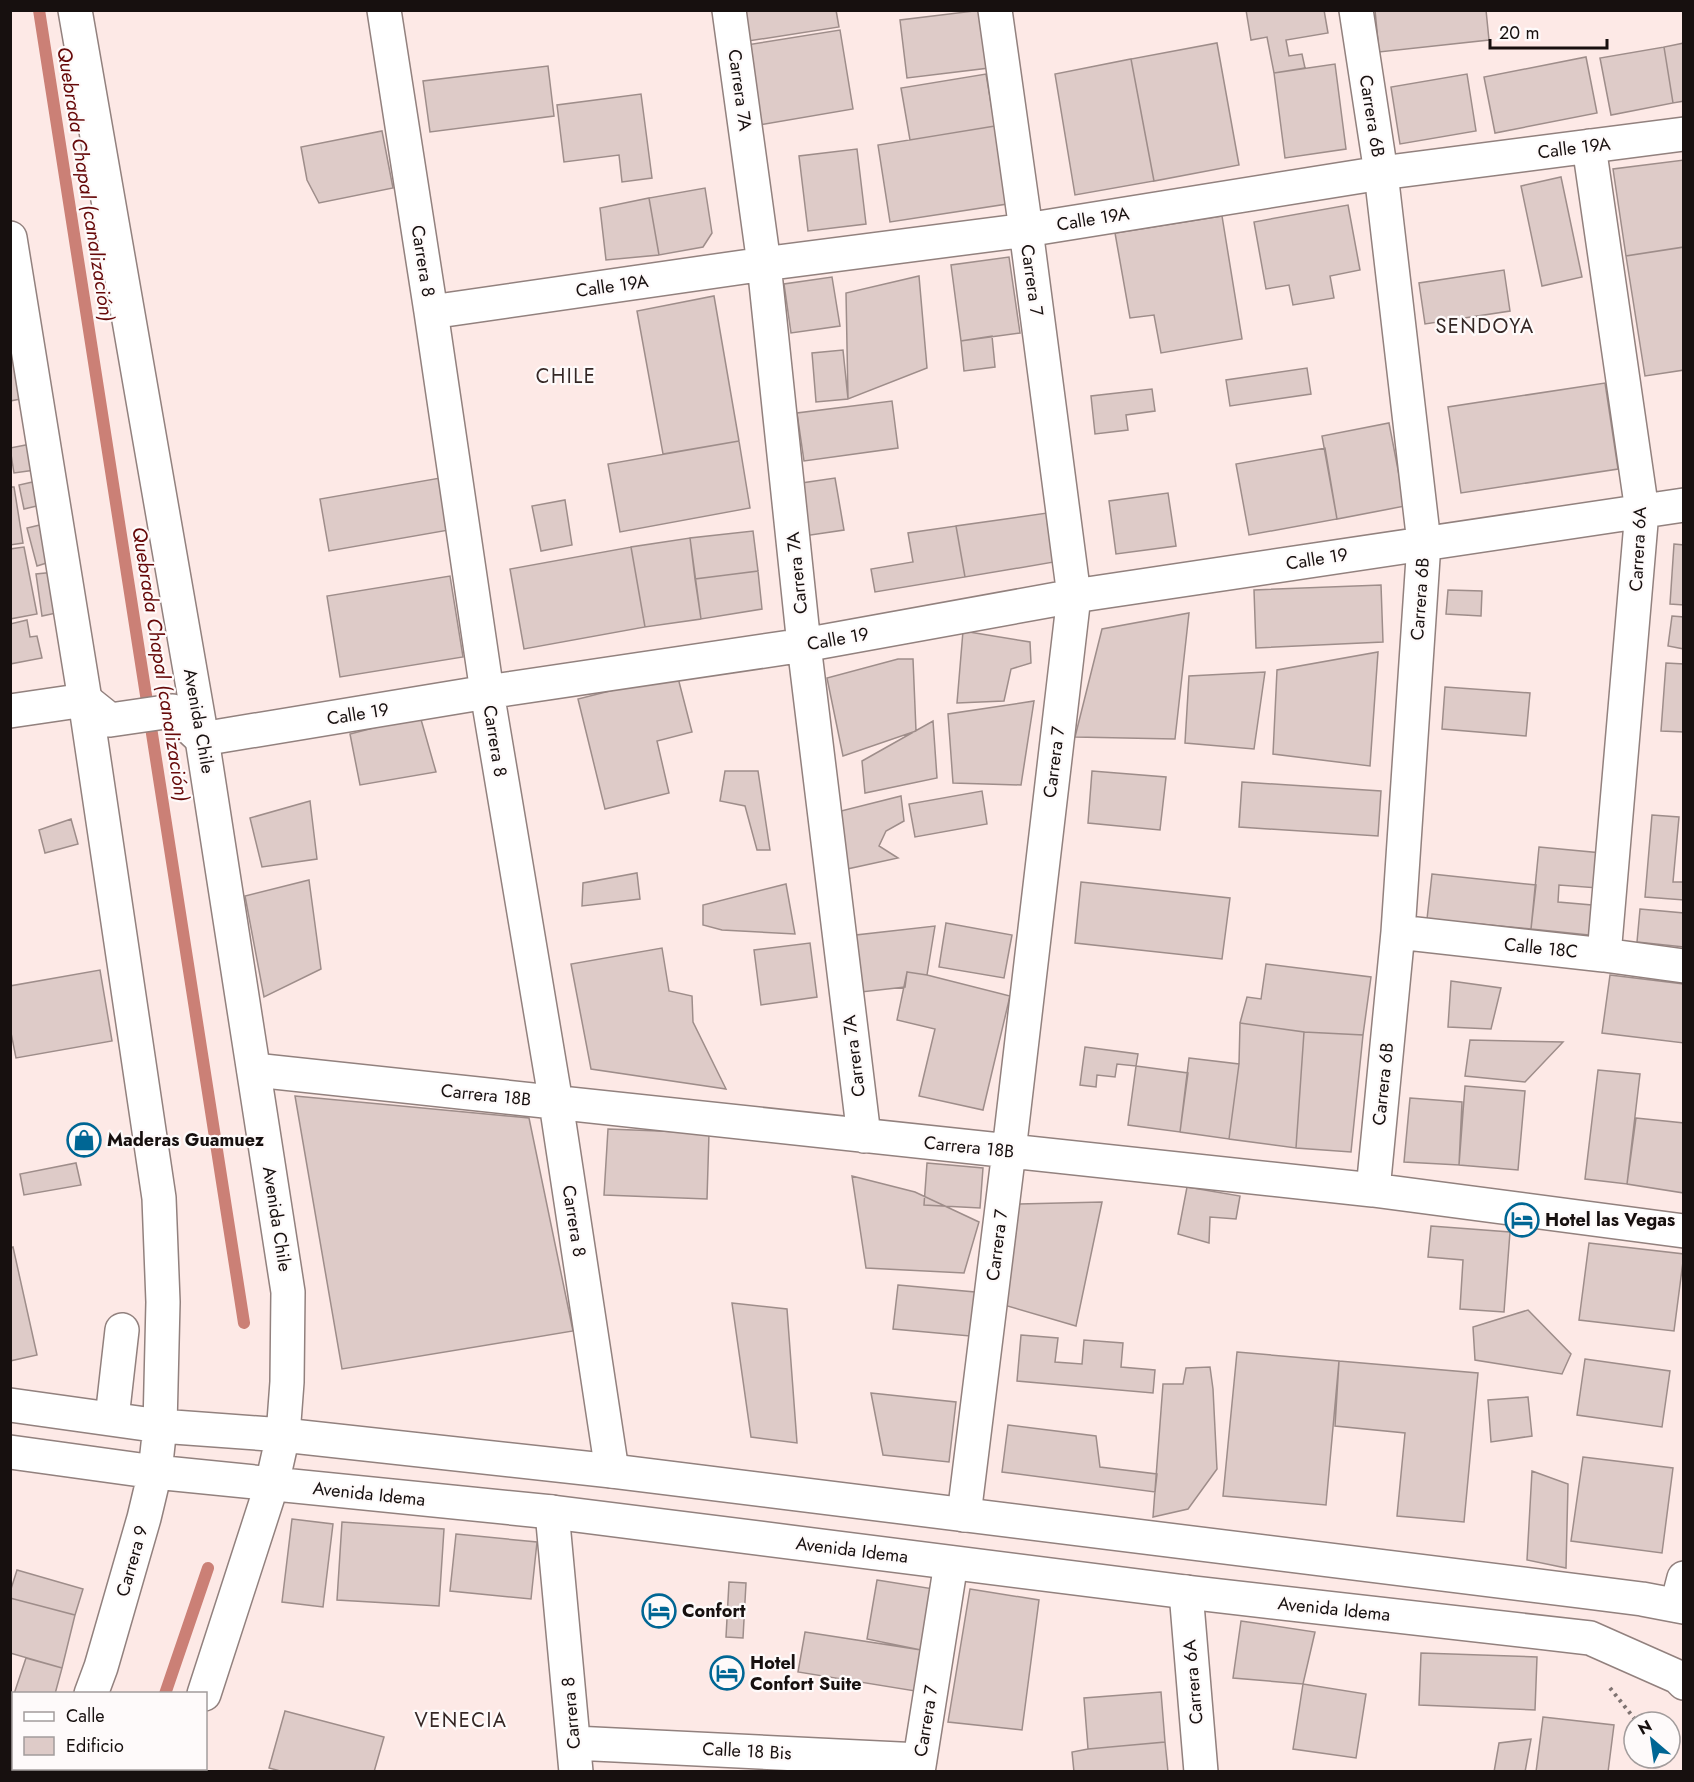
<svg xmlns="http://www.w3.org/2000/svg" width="1694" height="1782" viewBox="0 0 1694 1782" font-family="Jost,sans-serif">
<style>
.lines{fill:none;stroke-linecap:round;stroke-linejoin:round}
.stream{stroke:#cb8076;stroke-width:12}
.building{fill:#decbc8;stroke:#9e8d8a;stroke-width:1.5}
.minor-casing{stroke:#92817e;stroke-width:36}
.major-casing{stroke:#92817e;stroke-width:36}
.path{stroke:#7f7371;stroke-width:4;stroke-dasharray:3 4.5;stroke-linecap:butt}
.minor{stroke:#fff;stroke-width:33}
.major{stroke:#fff;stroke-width:33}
.labels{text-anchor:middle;stroke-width:4.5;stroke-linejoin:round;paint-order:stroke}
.street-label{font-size:18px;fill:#17100f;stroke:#fefafa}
.poi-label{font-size:18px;font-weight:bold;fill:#17100f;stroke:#fefafa;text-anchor:start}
.water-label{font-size:20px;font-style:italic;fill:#660808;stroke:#fefafa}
.neighbourhood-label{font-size:20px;letter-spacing:1.5px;fill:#352725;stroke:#fefafa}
</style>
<rect width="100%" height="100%" fill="#fde9e6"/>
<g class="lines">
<path class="stream" d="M39 10 244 1323
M165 1694 208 1568
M139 1772 140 1768"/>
</g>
<path class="building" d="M737 10H836L839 27 742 42Z
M982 10 989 68 907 78 900 20Z
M1246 10H1324L1328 33 1286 40 1289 56 1302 54 1305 68 1274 73 1267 37 1251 40Z
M1375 10H1486L1489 40 1379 52Z
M840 30 853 109 753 126 740 46Z
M1217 43 1239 165 1154 181 1131 59Z
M1684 43V101L1673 103 1664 47Z
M1664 47 1673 103 1611 115 1600 58Z
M1586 57 1597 113 1495 133 1484 77Z
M1131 59 1154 181 1075 195 1055 74Z
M1335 64 1346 149 1285 158 1274 73Z
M548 66 554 116 430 132 423 81Z
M986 74 995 126 910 140 901 88Z
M1467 74 1476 131 1400 144 1391 87Z
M641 94 652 178 622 182 619 155 564 162 557 105Z
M995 126 1007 204 890 222 878 145Z
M382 131 393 188 319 203 307 180 301 147Z
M857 149 866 224 808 231 799 156Z
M1684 160V247L1626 256 1613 169Z
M1561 177 1582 277 1542 286 1521 186Z
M705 188 712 233 703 247 659 255 649 198Z
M649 198 659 255 606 260 600 208Z
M1348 205 1360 270 1330 276 1334 298 1293 305 1289 285 1266 289 1254 222Z
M1222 216 1242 339 1161 353 1154 315 1130 318 1115 233Z
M1684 247V370L1645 376 1626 256Z
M1009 257 1020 333 961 341 951 265Z
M1504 270 1510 311 1425 324 1419 283Z
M919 276 927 368 848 399 846 293Z
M832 277 840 326 791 333 784 284Z
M714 296 739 441 663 454 637 311Z
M992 336 995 367 964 371 961 341Z
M843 350 848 399 816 402 812 353Z
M19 356 26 398 10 401V358Z
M1307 368 1311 394 1230 406 1226 380Z
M1605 383 1618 469 1461 493 1448 407Z
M1152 389 1155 411 1126 415 1128 430 1095 434 1091 396Z
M892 401 898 448 804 461 797 413Z
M1389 423 1405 506 1337 519 1322 436Z
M739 441 750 508 620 532 608 464Z
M31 444 35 470 14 473 10 448Z
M1325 448 1337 519 1249 535 1236 464Z
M440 478 449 530 329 551 320 499Z
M835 478 844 530 804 536 795 484Z
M37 481 41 505 24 509 19 485Z
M10 487H14L23 543 10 545Z
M1168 493 1176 546 1116 554 1109 501Z
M565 500 572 545 541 551 532 506Z
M1047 513 1054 562 965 577 956 526Z
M44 524 53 561 37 566 27 528Z
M956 526 965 577 875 592 871 569 913 562 908 533Z
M753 531 758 571 695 579 690 538Z
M690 538 701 619 645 627 631 547Z
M1674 544 1684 545V605L1670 604Z
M24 547 37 614 10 619V549Z
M631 547 645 627 524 649 510 569Z
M758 571 762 609 701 619 695 579Z
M55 572 61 612 42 616 36 574Z
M450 576 463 657 340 677 327 596Z
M1381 585 1383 642 1256 648 1254 590Z
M1448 590 1482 591 1481 616 1446 614Z
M1189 613 1175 739 1075 737 1102 629Z
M1672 616 1684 617V649L1668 646Z
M27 620 30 637 37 636 42 658 10 664V624Z
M963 631 1030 642 1031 663 1011 669 1004 701 957 703Z
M1378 652 1370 766 1273 754 1277 670Z
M898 659H913L916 731 843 756 827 678Z
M1666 663 1684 664V732L1661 731Z
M1265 672 1254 749 1185 743 1189 676Z
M677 674 692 732 657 741 669 793 605 809 578 699Z
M1445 687 1530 693 1526 736 1442 729Z
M1034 701 1021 785 953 783 948 714Z
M420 716 436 772 360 785 350 734Z
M933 721 937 778 865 793 862 761Z
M725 771H758L770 850H757L745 806 720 801Z
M1092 771 1166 777 1160 830 1088 823Z
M1242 782 1381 791 1378 836 1239 827Z
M982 791 987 824 915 837 909 804Z
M901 796 904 821 886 831 879 846 898 858 847 869 837 812Z
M310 801 317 859 262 867 250 818Z
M1652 815 1679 817 1673 882H1684V900L1645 897Z
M71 819 78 844 45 853 39 830Z
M1539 847 1602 853 1598 888 1559 885 1558 902 1592 905 1589 935 1531 929Z
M637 873 640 899 582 906 583 883Z
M1432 874 1536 885 1531 929 1427 919Z
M309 880 321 969 264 997 245 896Z
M1081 882 1230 898 1222 959 1075 943Z
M786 884 795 934 722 930 703 925V905Z
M1640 909 1684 913V947L1637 942Z
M946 923 1012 935 1004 978 939 967Z
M935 926 927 975 907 972 905 987 861 992 856 935Z
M810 943 817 997 761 1005 754 950Z
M662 948 669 991 692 996 693 1022 726 1089 591 1069 571 964Z
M1266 964 1371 977 1363 1035 1304 1032 1240 1023 1247 997 1261 999Z
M100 970 112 1041 16 1058 10 1028V986Z
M907 972 927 975 1010 996 983 1110 919 1096 935 1029 897 1020Z
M1610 975 1684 984V1043L1602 1033Z
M1451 981 1501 988 1491 1029 1448 1027Z
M1240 1023 1304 1032 1296 1148 1229 1139 1239 1064Z
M1304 1032 1363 1035 1351 1152 1296 1148Z
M1470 1040 1563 1042 1525 1082 1465 1076Z
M1085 1047 1138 1054 1136 1066 1117 1064 1115 1077 1097 1075 1096 1087 1080 1085Z
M1189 1058 1239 1064 1229 1139 1180 1132Z
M1136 1066 1188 1073 1180 1132 1128 1125Z
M1598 1070 1640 1074 1627 1184 1585 1179Z
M1465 1086 1525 1091 1518 1170 1459 1165Z
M295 1096 529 1118 573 1331 342 1369Z
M1410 1098 1462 1102 1459 1165 1404 1162Z
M1636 1118 1684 1123V1193L1627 1184Z
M608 1129 709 1133 707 1199 604 1195Z
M76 1163 81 1185 24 1195 20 1174Z
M927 1163 983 1168 980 1208 924 1205Z
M852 1176 915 1192 979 1222 964 1273 866 1268Z
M1187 1187 1240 1196 1236 1219 1210 1217 1209 1243 1178 1234Z
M1102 1202 1076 1326 1004 1305 1019 1204Z
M1431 1226 1510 1232 1504 1312 1460 1309 1463 1260 1428 1257Z
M1589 1243 1684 1254 1674 1331 1579 1320Z
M13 1247 37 1355 10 1361V1248Z
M898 1285 975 1292 970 1336 893 1329Z
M732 1303 787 1309 797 1443 751 1437Z
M1528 1310 1571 1354 1562 1374 1475 1360 1473 1327Z
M1021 1335 1058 1338 1055 1362 1082 1364 1084 1340 1123 1343 1121 1367 1155 1370 1153 1393 1017 1381Z
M1237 1352 1339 1361 1326 1505 1223 1496Z
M1585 1359 1670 1371 1662 1427 1577 1415Z
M1339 1361 1478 1373 1464 1522 1397 1516 1405 1433 1335 1426Z
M1210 1367 1213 1389 1217 1469 1188 1509 1153 1517 1163 1384H1183L1186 1368Z
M871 1393 956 1402 949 1462 883 1455Z
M1528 1397 1532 1436 1491 1442 1488 1400Z
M1008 1425 1096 1436 1100 1467 1157 1474 1155 1492 1002 1472Z
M1583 1457 1673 1468 1662 1553 1571 1541Z
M1532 1471 1568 1484 1566 1568 1527 1560Z
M292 1519 333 1524 323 1607 282 1602Z
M342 1522 444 1529 439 1606 337 1600Z
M456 1534 537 1542 531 1599 450 1591Z
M17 1570 83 1589 75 1615 10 1598V1592Z
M877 1580 934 1589 921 1650 867 1639Z
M729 1582 746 1583 743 1638 726 1637Z
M970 1589 1039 1600 1022 1730 948 1722Z
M10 1598 75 1615 62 1668 10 1653Z
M1241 1621 1315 1632 1303 1684 1233 1678Z
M805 1632 921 1650 915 1691 798 1672Z
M1421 1653 1537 1657 1535 1710 1419 1705Z
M26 1658 62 1668 55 1694H14Z
M1303 1684 1366 1694 1356 1758 1293 1749Z
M1161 1692 1165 1742 1088 1749 1084 1698Z
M10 1709 14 1710V1748L10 1747Z
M285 1711 384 1737 374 1772H284L269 1768Z
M1543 1717 1614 1725 1608 1772H1536Z
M1531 1739 1525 1772H1494L1499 1743Z
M1165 1742 1168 1772H1074L1072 1752 1088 1749Z
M10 1747 14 1748V1768H31L30 1772H10Z"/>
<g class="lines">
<defs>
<path id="minor" d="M384 10 431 312 487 692 556 1103 612 1471
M729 10 764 264 804 645 864 1136
M1356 10 1381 173 1424 543 1398 932 1373 1190
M1589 146 1642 511 1604 955
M431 312 764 264 1026 230 1381 173 1684 134
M10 711 85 700 110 720 172 711 202 739 487 692 804 645 1074 596 1684 505
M1398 932 1604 955 1684 966
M254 1070 1373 1190 1684 1231
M112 1418 122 1330
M552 1512 576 1772
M964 1515 1009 1151 1074 596 1026 230 995 10
M1186 1592 1201 1772
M1677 1605 1684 1578
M574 1743 920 1760
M918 1772 951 1563"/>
<path id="major" d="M75 10 202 739 288 1292 287 1382 283 1435 272 1484 204 1694
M10 238 85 700 159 1198 163 1302 160 1426 155 1472 144 1518 101 1667 91 1694
M10 1405 160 1426 283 1435 612 1471 1579 1591 1642 1599 1684 1607
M10 1452 155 1472 552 1512 1186 1592 1590 1638 1678 1677 1684 1683
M62 1772 63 1768
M178 1772 179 1768"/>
</defs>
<use href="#minor" class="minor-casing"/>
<use href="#major" class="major-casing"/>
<path class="path" d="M1610 1688 1637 1722"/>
<use href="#minor" class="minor"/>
<use href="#major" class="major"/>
</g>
<defs>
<symbol id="shop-ring" viewBox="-11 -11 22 22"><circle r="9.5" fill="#fefafa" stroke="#006694" stroke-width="1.5"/><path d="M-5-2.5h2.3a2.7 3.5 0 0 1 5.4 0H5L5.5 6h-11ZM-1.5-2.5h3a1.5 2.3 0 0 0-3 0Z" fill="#006694"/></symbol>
<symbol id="hotel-ring" viewBox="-11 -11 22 22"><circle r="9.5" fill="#fefafa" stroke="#006694" stroke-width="1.5"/><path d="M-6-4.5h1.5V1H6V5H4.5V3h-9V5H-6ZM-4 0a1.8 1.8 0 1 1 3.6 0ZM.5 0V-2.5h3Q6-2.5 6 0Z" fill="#006694"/></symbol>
</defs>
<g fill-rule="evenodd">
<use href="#shop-ring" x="65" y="1121" width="38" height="38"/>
<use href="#hotel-ring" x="1503" y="1201" width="38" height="38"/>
<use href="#hotel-ring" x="640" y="1592" width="38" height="38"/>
<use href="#hotel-ring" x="708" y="1654" width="38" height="38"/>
</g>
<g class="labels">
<g class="street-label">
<text transform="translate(740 90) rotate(82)" y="6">Carrera 7A</text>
<text transform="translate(1372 116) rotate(81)" y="6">Carrera 6B</text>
<text transform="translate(1574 148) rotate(-7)" y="6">Calle 19A</text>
<text transform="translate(1093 219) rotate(-9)" y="6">Calle 19A</text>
<text transform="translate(423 261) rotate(81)" y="6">Carrera 8</text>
<text transform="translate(1032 280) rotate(82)" y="6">Carrera 7</text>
<text transform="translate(612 286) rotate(-8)" y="6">Calle 19A</text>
<text transform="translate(1638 549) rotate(-87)" y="6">Carrera 6A</text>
<text transform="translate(1317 559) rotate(-9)" y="6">Calle 19</text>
<text transform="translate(797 573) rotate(-96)" y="6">Carrera 7A</text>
<text transform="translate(1420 599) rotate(-86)" y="6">Carrera 6B</text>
<text transform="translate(838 639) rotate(-10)" y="6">Calle 19</text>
<text transform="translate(358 714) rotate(-9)" y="6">Calle 19</text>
<text transform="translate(199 721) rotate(80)" y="6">Avenida Chile</text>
<text transform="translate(495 741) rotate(81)" y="6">Carrera 8</text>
<text transform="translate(1054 762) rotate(-83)" y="6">Carrera 7</text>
<text transform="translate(1541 948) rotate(6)" y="6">Calle 18C</text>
<text transform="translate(854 1056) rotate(-97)" y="6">Carrera 7A</text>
<text transform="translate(1383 1084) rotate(-84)" y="6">Carrera 6B</text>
<text transform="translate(486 1095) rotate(6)" y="6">Carrera 18B</text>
<text transform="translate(969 1147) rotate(6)" y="6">Carrera 18B</text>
<text transform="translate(277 1219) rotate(81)" y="6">Avenida Chile</text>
<text transform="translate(574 1221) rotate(81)" y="6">Carrera 8</text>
<text transform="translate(997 1245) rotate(-83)" y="6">Carrera 7</text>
<text transform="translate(369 1494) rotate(6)" y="6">Avenida Idema</text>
<text transform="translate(852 1550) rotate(7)" y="6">Avenida Idema</text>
<text transform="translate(132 1561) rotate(-74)" y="6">Carrera 9</text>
<text transform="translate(1334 1609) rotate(6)" y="6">Avenida Idema</text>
<text transform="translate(1193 1682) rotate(-95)" y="6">Carrera 6A</text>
<text transform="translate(571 1713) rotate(-95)" y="6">Carrera 8</text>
<text transform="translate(926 1721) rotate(-81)" y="6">Carrera 7</text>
<text transform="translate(747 1751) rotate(3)" y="6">Calle 18 Bis</text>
</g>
<g class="poi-label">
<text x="107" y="1146">Maderas Guamuez</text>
<text x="1545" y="1226">Hotel las Vegas</text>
<text x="682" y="1617">Confort</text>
<text x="750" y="1669">Hotel<tspan x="750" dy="21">Confort Suite</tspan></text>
</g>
<g class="water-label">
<text transform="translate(86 184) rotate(81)" y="7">Quebrada Chapal (canalización)</text>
<text transform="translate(161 664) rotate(81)" y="7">Quebrada Chapal (canalización)</text>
</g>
<g class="neighbourhood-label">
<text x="1485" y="333">SENDOYA</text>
<text x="566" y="383">CHILE</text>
<text x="461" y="1727">VENECIA</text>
</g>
</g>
<rect width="1694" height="1782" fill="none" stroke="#17100f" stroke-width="24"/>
<rect x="12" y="1692" width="195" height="78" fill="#fefafa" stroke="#a29c9c" stroke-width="1.5"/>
<rect x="24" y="1712" width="30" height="9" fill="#ffffff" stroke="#a29c9c" stroke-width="1.5"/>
<text x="66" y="1722" font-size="18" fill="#17100f">Calle</text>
<rect x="24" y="1737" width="30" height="18" fill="#decbc8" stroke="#a29c9c" stroke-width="1.5"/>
<text x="66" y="1752" font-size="18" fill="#17100f">Edificio</text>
<g transform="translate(1652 1740) rotate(331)"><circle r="28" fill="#fefafa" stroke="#a29c9c" stroke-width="1.5"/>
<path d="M0-4.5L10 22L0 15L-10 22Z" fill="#006694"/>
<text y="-9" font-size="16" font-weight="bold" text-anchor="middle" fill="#17100f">N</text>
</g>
<path d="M1490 39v9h117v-9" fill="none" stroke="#17100f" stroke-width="3"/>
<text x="1499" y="39" font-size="18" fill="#17100f" stroke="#fefafa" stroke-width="4.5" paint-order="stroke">20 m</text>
</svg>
